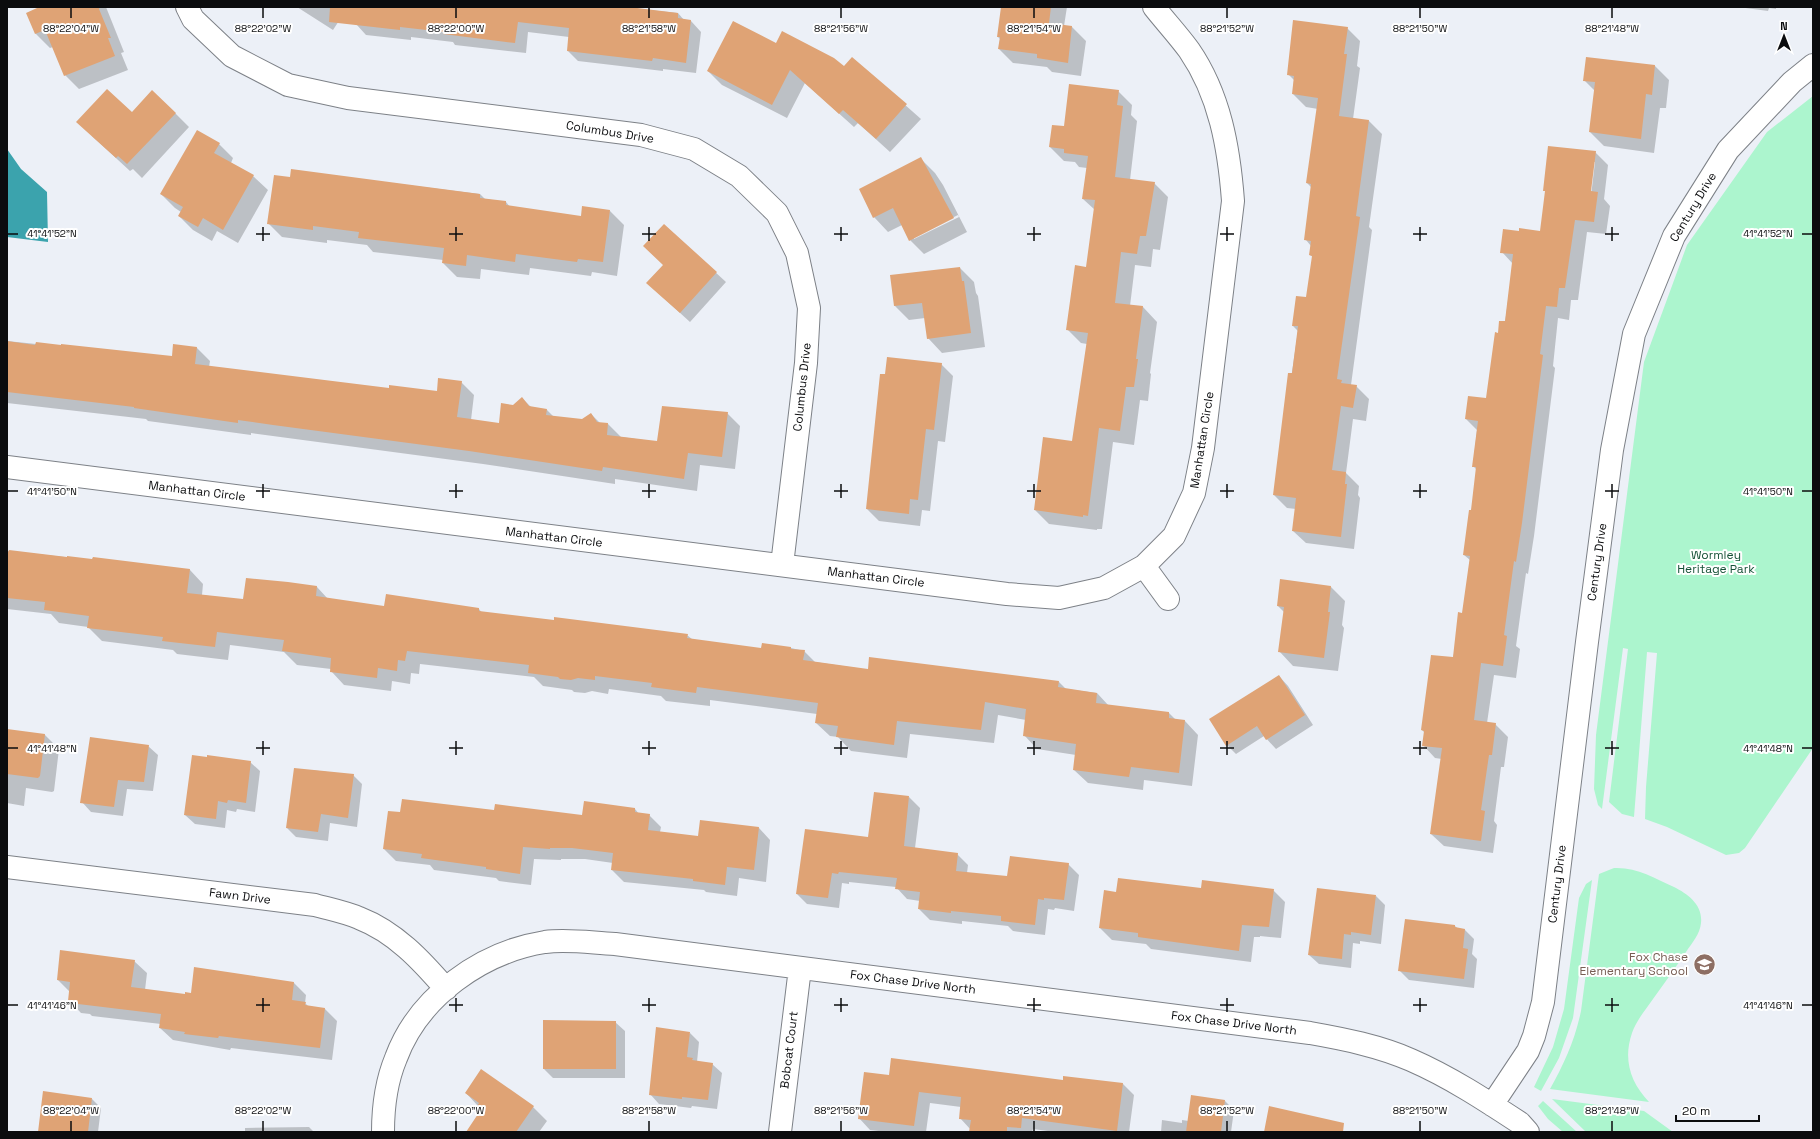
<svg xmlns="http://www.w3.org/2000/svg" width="1820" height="1139" viewBox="0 0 1820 1139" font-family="'Space Grotesk',sans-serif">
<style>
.green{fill:#acf5ce}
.water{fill:#3ba3ad}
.shadow{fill:#0003;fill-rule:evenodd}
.building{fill:#dfa375}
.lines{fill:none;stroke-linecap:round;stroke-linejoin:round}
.minor-casing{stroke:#7d8187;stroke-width:24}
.minor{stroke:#fff;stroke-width:22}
.ticks{fill:none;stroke:#0b0c0e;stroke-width:1.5}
.labels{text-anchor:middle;stroke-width:4;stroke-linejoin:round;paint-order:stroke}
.street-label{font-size:12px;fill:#0b0c0e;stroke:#fff}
.park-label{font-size:12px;fill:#165137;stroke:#fff}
.education-label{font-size:12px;fill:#785e54;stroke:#fff;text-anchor:end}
.ticks-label{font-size:10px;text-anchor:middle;fill:#0b0c0e;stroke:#fff;stroke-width:4;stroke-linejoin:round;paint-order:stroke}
</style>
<rect width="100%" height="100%" fill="#ecf0f7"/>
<path class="green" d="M1813 96V748L1745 848 1739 853 1726 855 1667 827 1645 819 1646 787 1657 653 1647 652 1634 817 1622 814 1609 802 1628 649 1623 648 1602 809 1598 805 1594 789 1596 735 1644 362 1687 245 1767 132Z
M1614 868C1637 867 1654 878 1674 887 1688 894 1703 905 1701 923 1700 934 1692 943 1686 952 1675 968 1664 984 1653 999 1646 1009 1636 1021 1632 1033 1623 1059 1630 1082 1649 1102L1550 1089C1564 1064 1575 1040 1581 1011L1599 874Z
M1592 880 1573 1018 1559 1058 1541 1091 1534 1087 1553 1047 1564 1009 1579 898 1586 884Z
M1552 1099 1644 1111 1673 1132H1586Z
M1543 1101 1577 1132H1563L1548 1119 1538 1106Z"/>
<path class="water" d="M7 149 21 169 47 192 48 242 7 237Z"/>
<path class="shadow" d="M43 7H106L124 52 121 53 128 70 79 89 65 75 53 47 50 48 36 34 28 13Z
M297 7H348L333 30Z
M358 7H620L678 13 684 20 691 21 701 32 696 73 663 69V71L578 61 568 51 569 37 528 32 526 53 455 45 453 42 411 37V40L366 35 356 24Z
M1002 7H1067L1064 26 1072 27 1086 41 1081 76 1052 72 1047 67 1013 63 999 49 1000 39 998 37Z
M1738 7H1776V9L1769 8 1768 11Z
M1347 28 1360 41 1357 66 1360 68 1353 119 1369 121 1382 134 1369 227 1372 230 1351 385 1356 386 1369 399 1366 421 1353 419 1346 473 1359 486 1358 495 1360 498 1354 549 1306 543 1293 531 1296 509 1287 508 1274 495 1298 331 1293 326 1307 298 1313 257 1310 255 1311 246 1306 240 1312 188 1307 183 1318 109 1306 107 1293 94 1294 80 1288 74Z
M777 44 844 68 852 58 921 119 890 152 858 123 854 127 805 83 787 118 722 85 708 71Z
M1655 66 1669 80 1666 108H1660L1654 153 1604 146 1590 132 1595 91 1584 80Z
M1118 91 1132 105 1131 115 1137 121 1130 180 1154 183 1168 197 1160 250 1153 249 1151 267 1135 265 1130 306 1143 307 1157 322 1150 373 1151 374 1148 401 1140 400 1134 445 1113 442 1102 529H1097V530L1049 524 1035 510 1073 442 1087 344 1081 343 1067 329 1087 268 1095 210 1083 199 1087 168 1079 167 1075 162 1064 161 1050 147 1065 127Z
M132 113H175L189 127 142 178 133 169 130 171 92 136Z
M219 144 233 158 231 163 253 176 268 190 238 243 217 231 212 241 193 230 179 216 181 212 175 208 161 194Z
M1595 152 1608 165 1604 199 1610 206 1606 234 1587 232 1578 300H1571L1569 320 1558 318 1553 366 1555 368 1534 536 1528 574 1526 573 1516 646 1520 649 1516 678 1494 675 1487 723 1495 724 1508 737 1504 767H1501L1494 821 1497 825 1493 853 1444 846 1431 834 1442 759 1435 758 1423 745 1425 733 1422 730 1453 658 1463 614 1470 560 1464 555 1472 511 1477 470 1473 466 1477 430 1466 419 1487 400 1499 334 1505 323 1513 264 1502 252 1520 232H1541L1546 192 1544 190ZM1593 162H1595L1591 196H1589Z
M921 159 935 173 943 185 967 232 924 254 910 240 902 225 888 232 874 217ZM958 215 959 217 914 239V237Z
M292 171 480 194 485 199 506 202 510 207 582 217 610 211 624 225 617 276 592 272 591 276 530 268 529 275 481 269 480 279 457 277 443 263V260L373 252 367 245 327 240V243L282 237 268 223 291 178Z
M664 225 726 282 690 322 657 292 664 265Z
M960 268 974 282 976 293 978 296 985 347 942 353 928 338 925 318 909 320 895 306 891 276Z
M7 341 173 358 174 345 197 348 210 361 209 367 390 389 438 392 461 382 474 395 471 420 500 424 513 406 522 398 532 408 547 410 554 417 582 420 591 414 600 423 608 424 621 437 658 442 727 413 740 426 735 469 700 465 697 491 615 479V484L483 464 251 433V435L148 421 146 419 7 403Z
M941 364 953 376 945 442 938 441 930 511 922 510 920 526 879 521 867 509Z
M7 551 190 570 203 584 202 595 244 601 317 587 328 599 385 607 479 609 482 613 687 635 693 640 762 649 791 648 804 651 815 662 869 670 1059 682 1066 689 1097 693 1109 706 1169 713 1176 720 1185 721 1198 735 1192 786 1144 780 1143 790 1088 783 1074 770 1076 755 1037 749 1024 735 1026 720 998 715 994 743 910 734 907 758 851 751 838 737 830 736 816 723 817 714 710 700V706L666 701 661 696 609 689 608 694 592 691 585 693 574 692 572 690 543 686 534 677 420 664 419 674 411 673 410 684 392 681 391 691 344 685 331 671V669L297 665 284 652 230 645 228 660 177 654 173 650 102 641 88 627 59 623 51 614 7 609Z
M1331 587 1345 601 1342 625 1344 628 1338 671 1293 666 1279 651 1284 612 1278 606Z
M1279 676 1288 686 1313 725 1276 749 1264 736 1236 754 1227 745Z
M7 730 45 735 59 749 54 791 52 792 26 788 24 806 7 803Z
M148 746 158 755 153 791 127 789 123 816 91 812 82 802Z
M250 762 260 771 255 812 237 809 236 812 227 810 225 828 195 824 185 815Z
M311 770 353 775 362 784 357 827 330 823 328 841 296 837 287 828Z
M909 797 920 808 915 848 957 854 968 865 967 873 1008 877 1068 864 1079 875 1074 911 1055 908 1054 910 1048 909 1045 935 1013 931 1008 926 962 921V924L930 920 919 909 920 901 907 899 896 887 849 882V884L842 883 839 908 807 904 797 894 869 838Z
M635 809 639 814 649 815 661 827 660 832 699 838 759 828 770 840 766 882 739 878 737 896 706 892 704 890 624 882 612 870 613 863 585 859H561V860L534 859 531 885 499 881 496 878 434 870 430 865 396 861 384 849 495 811 583 816Z
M1273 890 1285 902 1281 938 1260 936V937H1254L1251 962 1151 949 1146 944 1112 940 1100 928 1117 893Z
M1376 896 1385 905 1381 944 1360 941V944L1353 943 1351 968 1319 964 1309 955Z
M1455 926 1457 928 1465 930 1474 939 1472 954 1477 959 1474 988 1409 980 1399 970Z
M134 961 147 973 145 990 185 995 294 983 306 995 305 1003 308 1006 325 1009 337 1021 332 1060 231 1048 230 1050 173 1040 160 1028 161 1024 92 1016 90 1014 81 1013 69 1000 70 992 58 980Z
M615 1022 625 1031V1078H553L544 1069Z
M690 1033 699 1042 697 1062 712 1064 722 1073 717 1109 692 1106 691 1108 659 1104 650 1094Z
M890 1076 1064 1081 1123 1084 1134 1095 1129 1132H1055L1033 1129 1032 1132H970L971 1130 960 1118 961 1107 930 1103 926 1132H887L870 1130 859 1118Z
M466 1093 533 1107 547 1121 539 1132H469L478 1115 475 1111 478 1106Z
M92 1099 101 1108 98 1132H39Z
M1225 1101 1234 1110 1231 1132H1161L1162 1120 1182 1123V1120L1189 1121Z
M309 1127 314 1132H245V1128Z"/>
<path class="building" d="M36 7H100L99 9 111 38H108L115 56 64 76 45 30 35 34 26 13 37 8Z
M330 7H629L678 13V18L691 20 686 63 653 58 652 61 567 51 569 28 518 22 515 43 443 34 444 32 400 27V30L329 22Z
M1001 7H1051L1049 23 1072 26 1068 63 1037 58V54L998 49 1000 37H997Z
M1293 20 1348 27 1344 54H1347L1339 116 1369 120 1356 216 1360 217 1337 379 1342 380 1341 383 1357 385 1353 408 1341 406 1332 470 1346 472 1345 484H1347L1341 537 1292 531 1296 498 1273 495 1288 373H1292L1298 326H1292L1296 296 1306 297 1312 256 1309 255 1311 241 1304 240 1311 184 1306 183 1318 98 1292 94 1294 76 1287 75Z
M733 21 776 43 782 31 834 58 844 66 852 57 907 104 876 139 843 110 839 114 790 70 772 105 707 71Z
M1586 57 1655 65 1652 95 1646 94 1641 139 1589 132 1595 82 1583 81Z
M1069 84 1119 90 1117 105 1123 106 1115 177 1155 182 1146 236H1140L1137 254 1121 252 1115 303 1143 306 1136 359H1138L1134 387H1126L1120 431 1099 428 1088 516 1083 515V517L1034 510 1043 437 1072 441 1088 333 1066 330 1075 265 1086 267 1095 200 1082 199 1088 156 1064 153V149L1049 147 1052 125 1064 126Z
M107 89 132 112 152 90 176 113 127 164 118 156 116 158 76 122Z
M197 130 220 143 214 153 254 175 223 230 203 218 198 227 178 216 183 207 160 194Z
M1548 146 1596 151 1591 191 1598 192 1594 222 1575 220 1565 288H1559L1557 307 1546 306 1540 354 1543 355 1522 523 1516 562 1514 561 1504 635 1507 636 1503 666 1481 663 1474 720 1496 723 1492 755H1489L1481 810 1485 811 1481 841 1430 834 1442 748 1422 746 1424 731 1421 730 1431 655 1453 657 1458 612 1462 613 1470 556 1463 555 1469 510H1471L1476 467H1472L1478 421 1465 419 1468 396 1486 398 1495 332 1498 333 1499 321H1505L1513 254 1500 253 1503 229 1519 231V228L1540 231 1545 191H1543Z
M921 157 954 218 909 241 893 208 873 218 859 189Z
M291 169 480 194V198L506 201V205L581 216 582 206 610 210 603 262 578 259 577 262 516 254 515 262 467 255 466 266 442 263 444 248 358 238 359 232 313 226V230L267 224 274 175 290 177Z
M664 224 717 272 680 313 646 283 663 265 643 246Z
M960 267 962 281H964L971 333 927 339 922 303 894 306 890 275Z
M7 341 35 345 36 342 61 345V344L172 356 173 344 197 347 195 364 389 388V385L437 391 438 378 462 381 457 417 499 423 501 403 513 405 522 397 529 406 547 409 546 415 582 419 591 413 597 422 608 423 607 435 657 441 662 406 728 412 722 457 688 453 684 479 603 467 602 471 469 451 273 425 238 420V423L134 408V407L7 392Z
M887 357 942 363 934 430 926 429 918 500 910 499 909 514 866 509 880 374H885Z
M9 550 67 557V556L92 559 93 557 190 569 187 593 243 599 246 578 288 582 317 586 316 596 384 606 386 594 479 608V611L554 620V617L688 634 687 638 761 648 762 643 791 647V649L805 650 803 660 868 669 869 657 1059 681 1058 687 1097 693 1096 703 1169 712V718L1185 720 1179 773 1131 767 1129 777 1073 770 1076 744 1023 736 1026 709 985 702 981 730 897 721 894 745 836 737 838 726 815 723 818 703 697 687 696 693 651 687 652 683 595 676V680L578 678 571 680 560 679 558 677 528 673 529 665 407 651 405 661 398 660 397 671 378 668 377 678 330 672 331 658 282 651 284 640 217 632 215 647 162 641 163 637 87 628 89 616 44 610 45 602 7 598V554Z
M1280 579 1331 586 1328 612H1330L1324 658 1278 652 1284 607 1277 606Z
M1279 675 1305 715 1266 740 1257 726 1226 746 1209 719Z
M7 729 45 734 40 776 38 778 7 774Z
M90 737 149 745 144 782 118 780 114 807 80 803Z
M192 755 207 757V755L251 761 246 803 228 800 227 803 218 801 216 819 184 815Z
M294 768 354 774 348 818 321 814 318 832 286 828Z
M874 792 909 796 904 846 958 853 956 871 1007 876 1010 856 1069 863 1064 900 1044 898V900L1038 899 1035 925 1001 921V916L951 911V913L918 909 920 892 895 889 897 878 839 872 838 874 832 873 828 898 796 894 805 829 868 837Z
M402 799 494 810 495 804 582 815 584 801 635 808V812L650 814 648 830 698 836 700 820 759 827 754 870 727 867 725 885 693 881V879L611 870 613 853 572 848H550V849L523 847 520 874 486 869V867L421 858 422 854 383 849 388 811 400 812Z
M1118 878 1201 888 1202 880 1274 889 1269 927 1242 925 1239 951 1138 937V933L1099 928 1104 890 1116 892Z
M1317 888 1376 895 1371 935 1351 932V935L1344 934 1342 959 1308 955Z
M1405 919 1455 925V927L1465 929 1463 948 1468 949 1464 979 1398 971Z
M60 950 135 960 131 987 185 994V992L191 993 194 967 294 982 292 1000 306 1002 305 1005 325 1008 320 1048 219 1036 218 1038 184 1034 185 1032 159 1028 161 1014 78 1004V1002L68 1001 70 982 57 980Z
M543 1020 616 1021V1069H543Z
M656 1027 690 1032 687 1057 693 1058 692 1060 713 1063 708 1100 682 1097V1099L649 1095Z
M891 1058 1063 1080V1076L1123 1083 1117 1131 1022 1118 1021 1128 1007 1127V1132H969L971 1120 959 1119 961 1097 919 1092 914 1126 858 1119 864 1072 889 1075Z
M481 1069 534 1106 516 1132H466L478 1114 474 1111 479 1103 465 1093Z
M43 1091 92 1098 88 1132H38Z
M1191 1095 1225 1100 1221 1132H1186Z
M1269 1106 1344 1123 1343 1132H1264Z"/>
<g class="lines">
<defs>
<path id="minor" d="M187 7 193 19 232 56 288 85 348 98 641 135 694 149 739 176 777 213 797 253 809 308 806 363 782 565
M7 467 1007 594 1059 598 1104 588 1144 566 1174 536 1194 493 1203 448 1233 201C1229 148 1220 95 1189 50 1178 35 1165 21 1154 7
M1144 566 1168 599
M7 867 315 905C329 909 345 912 359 918 395 932 421 960 446 989
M1492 1105 1528 1051 1534 1036 1543 1002 1587 642 1612 450 1634 334 1674 236 1728 150 1792 82 1813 65
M383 1132C383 1106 386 1082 396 1058 419 996 482 952 545 942 568 939 592 943 615 944L1310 1033C1344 1039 1379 1046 1411 1060 1450 1077 1485 1100 1520 1123L1528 1132
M780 1132 800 968"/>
</defs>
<use href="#minor" class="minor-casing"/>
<use href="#minor" class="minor"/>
</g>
<path class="ticks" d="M71 8V18M263 8V18M456 8V18M649 8V18M841 8V18M1034 8V18M1227 8V18M1420 8V18M1612 8V18M263 227V241M456 227V241M649 227V241M841 227V241M1034 227V241M1227 227V241M1420 227V241M1612 227V241M8 234H18M256 234H270M449 234H463M642 234H656M834 234H848M1027 234H1041M1220 234H1234M1413 234H1427M1605 234H1619M1802 234H1812M263 484V498M456 484V498M649 484V498M841 484V498M1034 484V498M1227 484V498M1420 484V498M1612 484V498M8 491H18M256 491H270M449 491H463M642 491H656M834 491H848M1027 491H1041M1220 491H1234M1413 491H1427M1605 491H1619M1802 491H1812M263 741V755M456 741V755M649 741V755M841 741V755M1034 741V755M1227 741V755M1420 741V755M1612 741V755M8 748H18M256 748H270M449 748H463M642 748H656M834 748H848M1027 748H1041M1220 748H1234M1413 748H1427M1605 748H1619M1802 748H1812M263 998V1012M456 998V1012M649 998V1012M841 998V1012M1034 998V1012M1227 998V1012M1420 998V1012M1612 998V1012M8 1005H18M256 1005H270M449 1005H463M642 1005H656M834 1005H848M1027 1005H1041M1220 1005H1234M1413 1005H1427M1605 1005H1619M1802 1005H1812M71 1121V1131M263 1121V1131M456 1121V1131M649 1121V1131M841 1121V1131M1034 1121V1131M1227 1121V1131M1420 1121V1131M1612 1121V1131"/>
<defs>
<symbol id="school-disc" viewBox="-11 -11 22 22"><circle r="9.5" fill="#8d6e63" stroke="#fff"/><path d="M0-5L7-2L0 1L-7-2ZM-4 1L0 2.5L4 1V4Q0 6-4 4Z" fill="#fff"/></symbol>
</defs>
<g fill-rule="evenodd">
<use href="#school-disc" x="1692" y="952" width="25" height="25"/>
</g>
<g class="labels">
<g class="street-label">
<text transform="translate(610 132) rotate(9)" y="4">Columbus Drive</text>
<text transform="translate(1693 207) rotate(-59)" y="4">Century Drive</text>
<text transform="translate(802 387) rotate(-84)" y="4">Columbus Drive</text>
<text transform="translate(1202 440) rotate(-81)" y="4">Manhattan Circle</text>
<text transform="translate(197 491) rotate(7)" y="4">Manhattan Circle</text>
<text transform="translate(554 537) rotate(7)" y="4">Manhattan Circle</text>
<text transform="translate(1597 562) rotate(-82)" y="4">Century Drive</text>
<text transform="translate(876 577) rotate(7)" y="4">Manhattan Circle</text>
<text transform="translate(1557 884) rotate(-83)" y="4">Century Drive</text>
<text transform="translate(240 896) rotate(7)" y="4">Fawn Drive</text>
<text transform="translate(913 982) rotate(7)" y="4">Fox Chase Drive North</text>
<text transform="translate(1234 1023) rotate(7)" y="4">Fox Chase Drive North</text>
<text transform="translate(789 1050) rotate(-83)" y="4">Bobcat Court</text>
</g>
<g class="park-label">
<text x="1716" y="559">Wormley<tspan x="1716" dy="14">Heritage Park</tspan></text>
</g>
<g class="education-label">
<text x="1688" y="961">Fox Chase<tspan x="1688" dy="14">Elementary School</tspan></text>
</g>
</g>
<g class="ticks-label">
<text x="71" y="32">88°22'04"W</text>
<text x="263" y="32">88°22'02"W</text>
<text x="456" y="32">88°22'00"W</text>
<text x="649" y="32">88°21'58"W</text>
<text x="841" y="32">88°21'56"W</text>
<text x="1034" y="32">88°21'54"W</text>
<text x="1227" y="32">88°21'52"W</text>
<text x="1420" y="32">88°21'50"W</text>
<text x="1612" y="32">88°21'48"W</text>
<text x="52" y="237">41°41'52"N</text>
<text x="1768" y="237">41°41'52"N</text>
<text x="52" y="495">41°41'50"N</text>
<text x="1768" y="495">41°41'50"N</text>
<text x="52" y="752">41°41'48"N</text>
<text x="1768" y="752">41°41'48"N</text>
<text x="52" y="1009">41°41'46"N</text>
<text x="1768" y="1009">41°41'46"N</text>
<text x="71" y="1114">88°22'04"W</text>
<text x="263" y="1114">88°22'02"W</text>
<text x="456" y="1114">88°22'00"W</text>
<text x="649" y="1114">88°21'58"W</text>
<text x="841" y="1114">88°21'56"W</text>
<text x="1034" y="1114">88°21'54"W</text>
<text x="1227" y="1114">88°21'52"W</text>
<text x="1420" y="1114">88°21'50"W</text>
<text x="1612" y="1114">88°21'48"W</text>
</g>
<rect width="1820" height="1139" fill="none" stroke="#0b0c0e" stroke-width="16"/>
<g transform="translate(1784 36)" stroke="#ffffff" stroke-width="3" paint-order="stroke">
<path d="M0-3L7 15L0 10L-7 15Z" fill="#0b0c0e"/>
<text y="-6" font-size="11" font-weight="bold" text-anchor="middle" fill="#0b0c0e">N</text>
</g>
<path d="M1676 1115v6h83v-6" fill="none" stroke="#0b0c0e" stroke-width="2"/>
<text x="1682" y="1115" font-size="12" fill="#0b0c0e" stroke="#ffffff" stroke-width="3" paint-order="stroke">20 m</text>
</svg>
